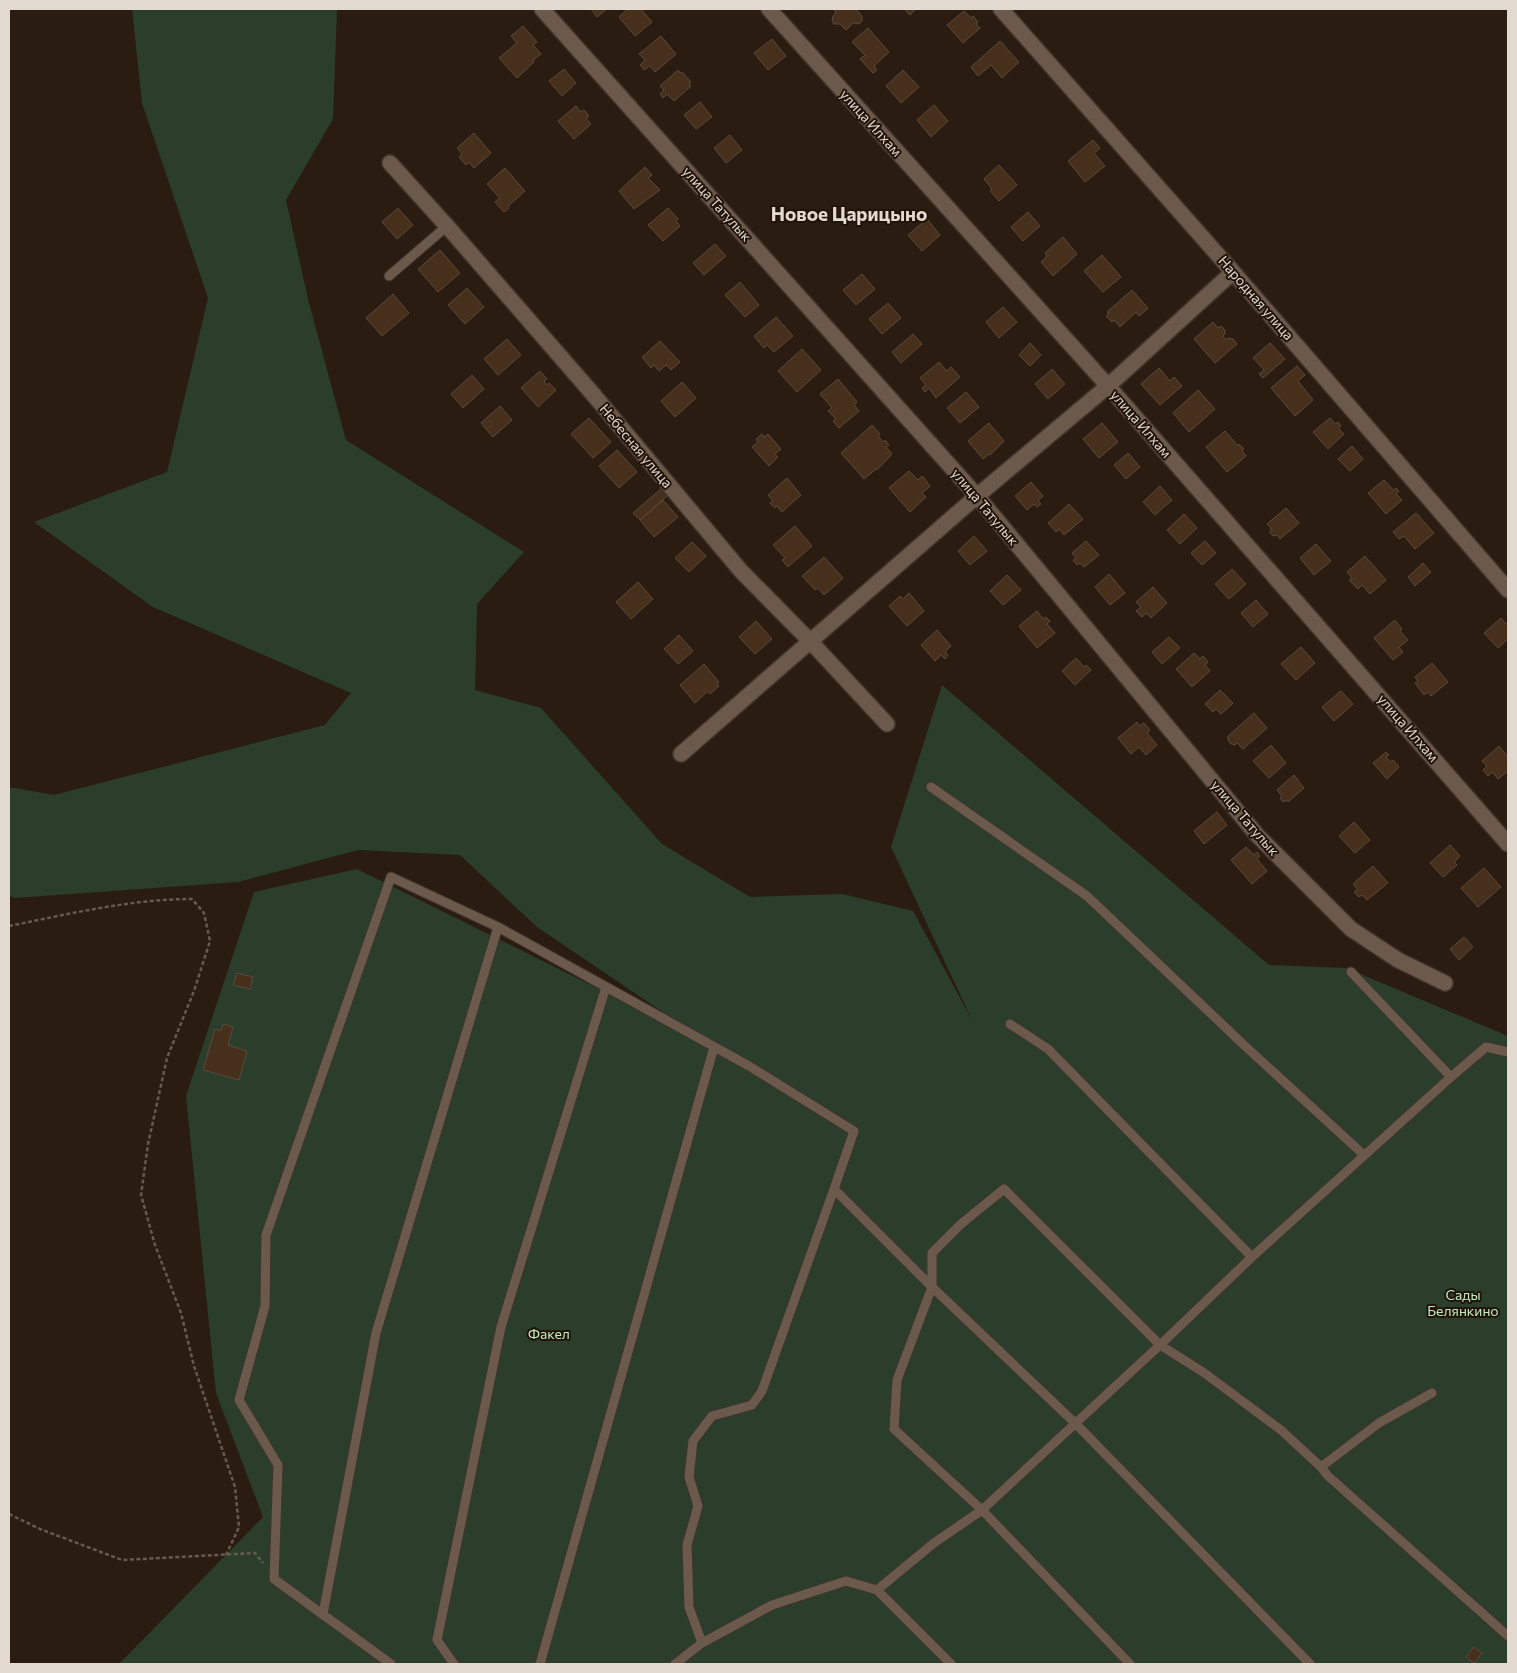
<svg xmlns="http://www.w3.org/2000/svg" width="1517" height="1673" viewBox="0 0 1517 1673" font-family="Commissioner,sans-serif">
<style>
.green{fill:#2b3e2c}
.building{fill:#47301b;stroke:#5b4a3c}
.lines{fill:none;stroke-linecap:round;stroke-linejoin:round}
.lane-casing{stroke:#40342e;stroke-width:11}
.street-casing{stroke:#40342e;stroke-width:18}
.path{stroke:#665a4f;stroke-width:2.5;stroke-dasharray:4 2.5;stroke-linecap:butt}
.lane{stroke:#6b5a4c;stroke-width:9}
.street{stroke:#6b5a4c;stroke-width:15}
.labels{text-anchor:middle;stroke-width:4;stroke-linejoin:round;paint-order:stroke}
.street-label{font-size:14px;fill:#e2d9d0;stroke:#211307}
.park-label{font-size:14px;fill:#c0eec1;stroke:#211307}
.district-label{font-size:19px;font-weight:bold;fill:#e2d9d0;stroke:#211307}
</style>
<rect width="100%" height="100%" fill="#2a1c10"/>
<path class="green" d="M132 9H337L333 119 286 200 308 299 346 440 524 552 477 604 475 690 541 708 662 844 750 897 842 894 913 911 973 1022 891 847 942 685 1269 965 1346 968 1508 1036V1664H119L263 1517 216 1393 186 1096 254 892 357 869 710 1044 537 927 460 855 358 850 238 882 15 898 9 896V787L54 795 325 725 351 693 153 607 34 522 167 472 208 298 142 103Z"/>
<path class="building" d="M591 9H607L597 17Z
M628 9H641L652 22 635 36 619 17Z
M833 9H856L862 16V21L859 24 853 23 846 30 840 24H834L832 21 833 16 836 12Z
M904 9H916L910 15Z
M964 11 971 18 973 16 978 22 976 24 980 28 963 43 947 25Z
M523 26 537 42 533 45 541 54 533 60 534 62 517 78 499 58 517 43 511 36Z
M868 28 889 52 874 66 877 70 873 73 860 59 865 55 852 42Z
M661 36 676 54 655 72 650 66 644 70 640 65 645 60 639 54Z
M772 39 786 56 768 70 754 53Z
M1000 41 1019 62 1002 78 991 65 978 76 971 67Z
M564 69 576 83 562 96 549 81Z
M678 70 680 73 682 72 691 82 689 84 691 86 674 101 667 94 663 98 660 94 664 90 660 86Z
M903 70 919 87 901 103 886 86Z
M700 102 712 117 696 129 684 115Z
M934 105 948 121 931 137 917 120Z
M576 106 581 112 584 110 589 116 586 118 591 124 574 139 558 121Z
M474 133 491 153 474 168 469 162 466 165 459 157 462 154 457 148Z
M730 135 742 150 726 163 714 148Z
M1093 140 1100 148 1094 153 1105 166 1085 182 1068 161Z
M999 165 1017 185 999 201 990 191 992 189 984 179Z
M645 167 652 175 648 178 660 190 634 209 619 191Z
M505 168 525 191 508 206 509 208 504 212 495 202 500 198 487 184Z
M398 208 413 225 397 239 382 222Z
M668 208 678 219 676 221 680 226 663 241 648 225Z
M1028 212 1040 226 1023 241 1011 227Z
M927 219 940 235 922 251 908 235Z
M1063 237 1077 254 1053 276 1041 262 1047 256 1045 253Z
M715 244 726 256 704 275 693 263Z
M440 250 460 273 438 292 418 269Z
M1102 255 1121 277 1103 292 1084 271Z
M862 274 875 289 856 305 843 290Z
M740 282 759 305 745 317 725 295Z
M467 288 484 307 465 324 448 305Z
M1132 290 1148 308 1139 316 1136 312 1120 327 1114 320 1112 322 1106 316 1109 314 1107 312Z
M393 294 409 313 382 336 366 318Z
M888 303 901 318 882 334 869 319Z
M1003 307 1017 322 999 338 986 322Z
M776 317 793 336 774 352 767 345 764 348 754 336Z
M1213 322 1218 328 1221 326 1225 330V334L1223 336 1226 340 1228 338 1233 339 1237 344 1215 363 1194 339Z
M913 334 922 344 901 363 892 352Z
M507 339 521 355 498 375 484 359Z
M660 341 680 362 671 370 666 365 659 371 654 365 651 368 642 357Z
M1030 343 1041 355 1030 366 1019 355Z
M1270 343 1285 359 1263 378 1259 374 1264 370 1253 358Z
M802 349 821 370 797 392 778 371Z
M939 362 947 371 951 367 960 377 936 398 929 388 925 392 922 388 926 385 920 378Z
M1297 366 1305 375 1298 381 1313 400 1295 416 1271 388Z
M1159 368 1170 381 1174 377 1182 386 1160 405 1141 384Z
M1052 369 1065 384 1048 399 1035 384Z
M540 371 547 379 544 381 547 385 549 383 556 390 538 407 521 388Z
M472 375 484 389 463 408 451 394Z
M838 379 857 402 854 405 859 411 839 428 833 421 836 419 828 411 832 408 820 394Z
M682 382 696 398 675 417 661 401Z
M1198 390 1215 409 1189 432 1173 413Z
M966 392 979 407 960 423 947 408Z
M500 406 512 420 493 437 481 423Z
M589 418 611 442 593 458 571 434Z
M1330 418 1335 424 1338 422 1341 426 1338 428 1344 434 1328 449 1313 432Z
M989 423 1004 441 990 455 989 454 983 459 968 441Z
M1102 423 1118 442 1099 458 1083 439Z
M872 425 880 434 878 436 883 442 885 440 889 445 886 447 892 454 877 470 876 469 864 479 841 453Z
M1225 431 1238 446 1239 444 1244 449 1242 451 1246 456 1227 472 1206 447Z
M762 434 764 437 768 434 781 449 775 454 778 457 769 466 752 447 758 442 756 439Z
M1352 446 1363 459 1350 471 1338 459Z
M617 450 637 472 619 488 599 466Z
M1128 453 1140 467 1126 479 1114 465Z
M909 471 918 480 922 476 924 478 930 486 922 493 926 497 910 512 889 488Z
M787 478 801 495 782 512 777 506 775 508 770 503 773 501 768 495Z
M1384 480 1393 490 1396 488 1399 491 1396 494 1402 500 1386 514 1368 493Z
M1031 482 1043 496 1038 501 1041 504 1037 507 1034 504 1027 510 1015 496Z
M1160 486 1172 500 1155 515 1143 502Z
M662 488 668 495 640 520 633 513Z
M663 500 678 517 654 537 640 520Z
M1069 504 1083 519 1064 535 1059 529 1056 532 1048 523Z
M1286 508 1299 523 1280 539 1277 535 1273 536 1270 532 1271 528 1267 524Z
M1416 513 1434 533 1415 549 1404 536 1399 539 1393 532Z
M1184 514 1197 528 1180 544 1167 530Z
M795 526 812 546 788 567 782 560 785 558 773 545Z
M974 536 987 551 970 565 958 551Z
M1086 541 1099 555 1084 567 1080 563 1077 565 1073 560 1076 558 1072 553Z
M1205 541 1216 553 1202 565 1191 553Z
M692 542 706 556 689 572 675 558Z
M1316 544 1331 561 1314 575 1300 558Z
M1365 556 1386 580 1370 594 1362 585 1358 589 1349 580 1352 578 1347 572Z
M824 557 843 578 824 595 818 588 815 590 802 576Z
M1423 563 1431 572 1415 586 1408 577Z
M1232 569 1246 584 1229 599 1215 584Z
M1109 574 1125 593 1110 605 1095 587Z
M1007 575 1021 590 1003 605 990 591Z
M638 582 653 599 631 619 616 602Z
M1153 587 1167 603 1151 618 1146 613 1142 617 1136 611 1141 607 1136 602Z
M909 593 924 611 907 626 889 606 900 596 903 599Z
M1256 600 1268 614 1253 627 1241 613Z
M1037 611 1043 619 1046 617 1050 621 1047 624 1055 633 1037 648 1019 626Z
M1501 618 1506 624 1508 622V639L1498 648 1484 633Z
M1395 620 1402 629 1400 631 1408 640 1399 647 1403 652 1393 660 1374 638Z
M756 621 772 639 755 654 739 637Z
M937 630 951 646 945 652 948 655 945 659 941 655 935 661 921 645Z
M679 635 693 651 678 664 664 649Z
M1169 637 1180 648 1162 664 1152 652Z
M1301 647 1315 663 1296 680 1281 664Z
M1194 653 1200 659 1203 656 1208 662 1205 665 1210 671 1192 687 1176 669Z
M1076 658 1084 667 1086 665 1091 670 1075 685 1062 671Z
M1432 663 1448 682 1431 696 1428 692 1424 695 1415 683 1418 681 1415 677Z
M704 664 719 682 717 684 719 686 710 694 708 691 695 703 680 685Z
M1220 690 1233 703 1221 714 1216 709 1213 712 1205 704Z
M1341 691 1353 704 1334 721 1322 707Z
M1254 713 1267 728 1243 749 1237 743 1235 745 1231 744 1228 740V736Z
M1137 722 1140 726 1144 723 1150 730 1147 733 1157 745 1146 755 1139 747 1131 754 1118 738Z
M1271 745 1286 763 1269 778 1253 761Z
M1499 746 1508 757V771L1498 779 1492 772 1488 776 1483 770 1487 766 1482 761Z
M1386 752 1389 755 1386 757 1390 762 1393 760 1399 767 1387 779 1373 763Z
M1294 775 1304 788 1288 802 1286 800 1283 802 1280 798 1282 796 1277 790Z
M1217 812 1227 825 1204 844 1194 831Z
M1354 822 1370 840 1355 853 1339 836Z
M1450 845 1460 856 1454 862 1457 865 1443 877 1430 863Z
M1246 847 1254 855 1257 852 1260 856 1257 859 1267 871 1252 884 1231 860Z
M1373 866 1388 883 1367 900 1362 895 1359 897 1354 892 1358 890 1353 884Z
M1484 868 1501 887 1478 907 1461 888Z
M1464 937 1473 947 1459 960 1450 949Z
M237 973 253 977 250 989 233 985Z
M223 1024 233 1027 228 1045 247 1051 239 1080 203 1070 215 1029 221 1031Z
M1474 1647 1482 1653 1474 1663 1466 1657Z"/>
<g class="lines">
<defs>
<path id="lane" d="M389 276 447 226
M931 787 1087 896 1245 1046 1364 1155
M1351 972 1451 1077
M1010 1024 1048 1049 1252 1257
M1321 1467 1379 1423 1432 1393
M877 1590 934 1543 982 1510 1160 1345 1252 1257 1451 1077 1486 1047 1508 1052
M323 1614 376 1333 498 927
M702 1643 689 1607 687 1545 698 1506 689 1477 693 1441 712 1416 752 1405 762 1391 834 1189
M391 1664 274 1579 278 1465 239 1400 265 1306 266 1235 391 877 498 927 749 1066 854 1131 834 1189 932 1287 897 1380 894 1429 982 1510 1130 1664
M454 1664 437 1640 501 1327 606 987
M540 1664 714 1047
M675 1664 702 1643 772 1605 846 1581 877 1590 951 1664
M1310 1664 1076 1424 932 1287V1253L961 1224 1004 1189 1160 1345 1203 1372 1281 1430 1321 1467 1328 1476 1508 1636"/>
<path id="street" d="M542 9 977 496 1257 835 1351 929 1398 960 1445 983
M769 9 1108 386 1508 844
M1001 9 1233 272 1508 590
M390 163 447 226 592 393 741 571 810 641 887 724
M681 754 977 496 1108 386 1233 272"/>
</defs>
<use href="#lane" class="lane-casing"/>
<use href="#street" class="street-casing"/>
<path class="path" d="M9 926C69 914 131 899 192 899L204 913 210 941 194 991 167 1058 148 1144 141 1195 155 1245 181 1313 194 1366 235 1487 239 1527 226 1555
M9 1514 40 1529 122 1560 255 1553 263 1563"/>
<use href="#lane" class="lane"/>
<use href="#street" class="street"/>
</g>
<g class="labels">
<g class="street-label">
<text transform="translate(871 123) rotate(48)" y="5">улица Илхам</text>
<text transform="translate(717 204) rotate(48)" y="5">улица Татулык</text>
<text transform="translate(1256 298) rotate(49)" y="5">Народная улица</text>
<text transform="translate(1141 424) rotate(49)" y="5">улица Илхам</text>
<text transform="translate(636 446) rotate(50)" y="5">Небесная улица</text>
<text transform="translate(985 507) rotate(50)" y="5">улица Татулык</text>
<text transform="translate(1408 728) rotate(49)" y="5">улица Илхам</text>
<text transform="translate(1245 818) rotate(49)" y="5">улица Татулык</text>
</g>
<g class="park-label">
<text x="1463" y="1300">Сады<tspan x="1463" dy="16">Белянкино</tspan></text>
<text x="549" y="1339">Факел</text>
</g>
<g class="district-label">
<text x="849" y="221">Новое Царицыно</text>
</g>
</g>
<rect width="1517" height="1673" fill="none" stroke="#e2d9d0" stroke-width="20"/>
</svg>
